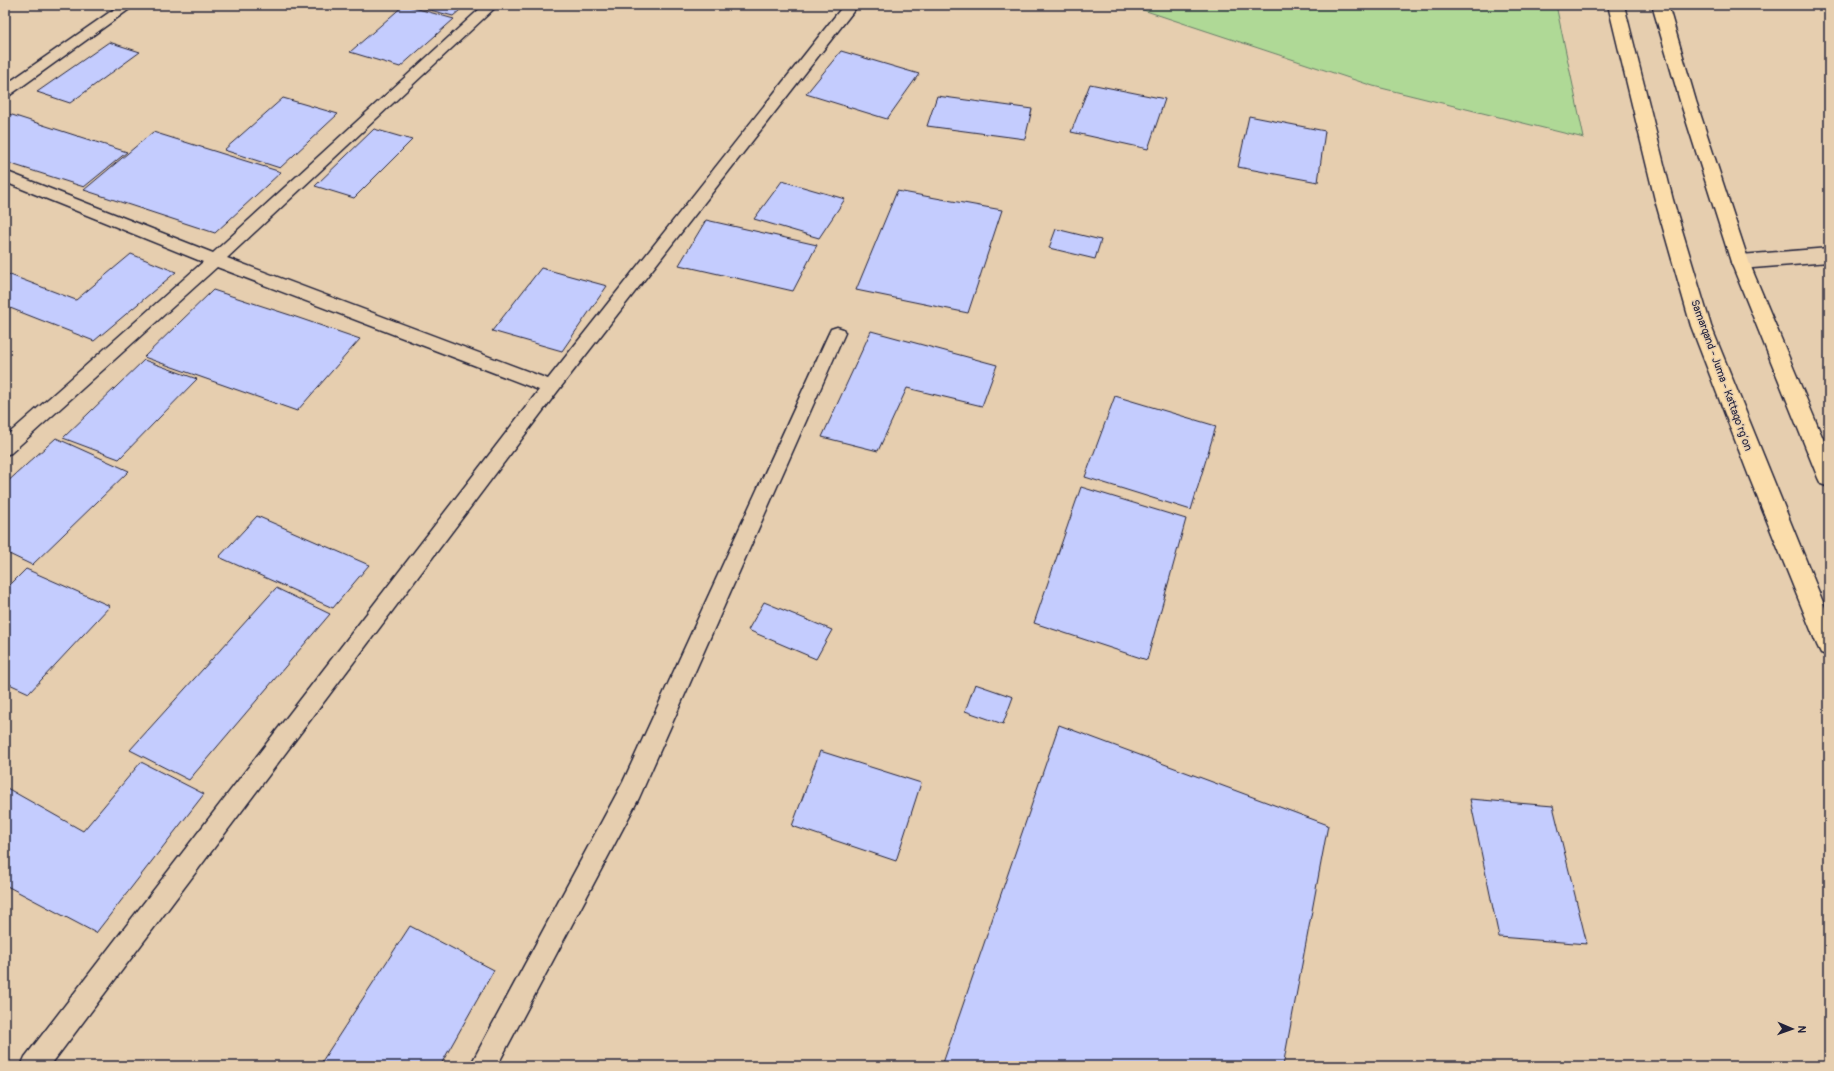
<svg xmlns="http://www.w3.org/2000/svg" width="1834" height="1071" viewBox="0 0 1834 1071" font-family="Pangolin,sans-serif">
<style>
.green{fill:#afd996;stroke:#687e68}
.building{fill:#c4ccfe;stroke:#22223b}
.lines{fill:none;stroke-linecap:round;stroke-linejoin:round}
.service-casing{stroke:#22223b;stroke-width:3}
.minor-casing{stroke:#22223b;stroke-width:3}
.primary-casing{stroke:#22223b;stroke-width:3}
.service{fill:#e6ceaf;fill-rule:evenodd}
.minor{fill:#e6ceaf;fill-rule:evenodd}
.primary{fill:#fbddab;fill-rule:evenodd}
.labels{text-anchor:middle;stroke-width:3;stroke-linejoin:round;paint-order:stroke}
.street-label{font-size:11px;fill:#22223b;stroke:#e6ceaf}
</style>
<rect width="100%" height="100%" fill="#e6ceaf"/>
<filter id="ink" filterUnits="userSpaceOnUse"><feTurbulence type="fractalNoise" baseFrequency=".025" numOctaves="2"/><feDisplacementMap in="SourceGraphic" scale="8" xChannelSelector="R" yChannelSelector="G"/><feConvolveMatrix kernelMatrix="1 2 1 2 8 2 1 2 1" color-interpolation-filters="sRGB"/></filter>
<g filter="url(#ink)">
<path class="green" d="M1128 5H1556L1584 138 1373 86Z"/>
<path class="building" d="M404 5 454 19 400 67 350 52Z
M411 5H466L453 16Z
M109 42 140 52 70 103 37 92Z
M841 51 919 74 887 119 806 94Z
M1090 84 1165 99 1148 149 1071 132Z
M937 96 1032 109 1025 139 927 126Z
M283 98 338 114 280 168 224 150Z
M9 114 127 152 84 187 5 162V117Z
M1249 116 1325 131 1318 182 1238 167Z
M374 129 412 140 354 198 315 186Z
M153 132 281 172 215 233 84 190Z
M782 181 845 199 819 238 754 219Z
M897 191 1002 210 968 313 856 290Z
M706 220 817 245 793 291 679 265Z
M1056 229 1101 240 1095 259 1049 248Z
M131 254 176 272 94 341 5 306V273L76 300Z
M541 268 607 286 562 351 492 331Z
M213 290 293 316 360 339 297 411 144 357Z
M871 331 997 365 982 406 907 388 878 451 822 437Z
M144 360 197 379 119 459 63 438Z
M1115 396 1216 426 1191 510 1085 477Z
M56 438 129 471 32 565 5 552V484Z
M1081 487 1186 519 1147 660 1034 623Z
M257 516 369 565 333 608 219 557Z
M26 569 110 606 29 693 5 682V590Z
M276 588 330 614 189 780 130 750Z
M764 602 832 630 816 659 748 630Z
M975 684 1013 697 1003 724 965 711Z
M1059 725 1328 825 1283 1066H942Z
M820 751 921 783 896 861 792 826Z
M141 762 204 794 96 933 5 885V787L83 831Z
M1470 799 1553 806 1587 944 1499 937Z
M410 926 494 970 440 1066H319Z"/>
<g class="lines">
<defs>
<path id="service" d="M120 5H135L10 95 5 96V85Z
M484 5H498L227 258 548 379 843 6H853L855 9 557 392 50 1066H21L25 1057 539 390 217 267 11 453 5 455V437L203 262 5 182V171L213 253Z
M837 327 843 329 845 333 639 798 497 1066H470L623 782 829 333 831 329Z"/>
<path id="minor" d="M1829 248V262L1740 269 1733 267 1731 262 1733 257 1740 255Z"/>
<path id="primary" d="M1608 5H1624L1673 200 1711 326 1829 617V656L1821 653 1817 645 1750 479 1691 326 1655 200Z
M1652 5H1668L1696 101 1749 262 1829 453V487L1821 484 1818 478 1731 262 1680 101Z"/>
</defs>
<use href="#service" class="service-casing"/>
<use href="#minor" class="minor-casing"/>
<use href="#primary" class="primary-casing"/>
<use href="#service" class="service"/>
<use href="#minor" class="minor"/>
<use href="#primary" class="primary"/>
</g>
</g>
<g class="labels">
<g class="street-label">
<text transform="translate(1722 375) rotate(70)" y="4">Samarqand - Juma - Kattaqo‘rg‘on</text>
</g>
</g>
<rect width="1834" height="1071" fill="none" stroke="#e6ceaf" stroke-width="20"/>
<rect x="10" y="10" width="1814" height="1051" fill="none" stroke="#22223b" stroke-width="1.5" filter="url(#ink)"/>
<g transform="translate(1792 1029) rotate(92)" stroke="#e6ceaf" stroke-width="3" paint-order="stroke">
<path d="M0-3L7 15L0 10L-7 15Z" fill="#22223b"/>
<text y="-6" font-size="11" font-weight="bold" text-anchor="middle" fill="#22223b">N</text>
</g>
</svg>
